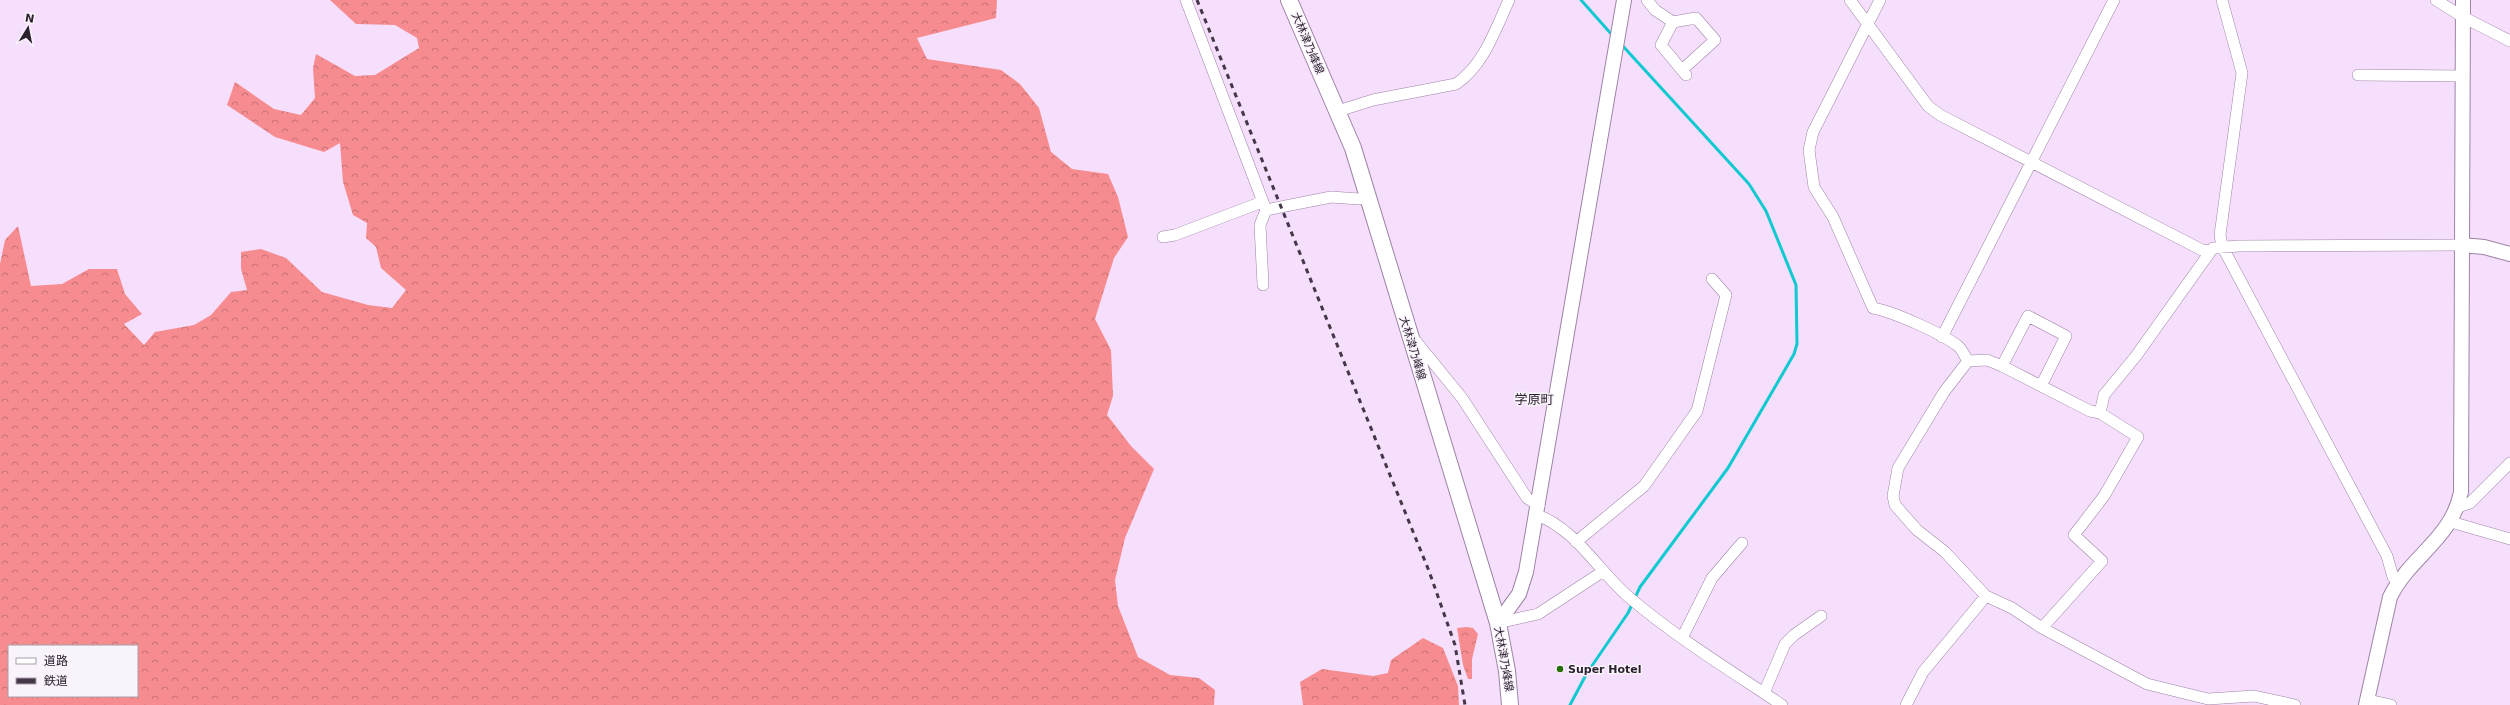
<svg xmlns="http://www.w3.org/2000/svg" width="2510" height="705" viewBox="0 0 2510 705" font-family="'DejaVu Sans','Noto Sans JP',sans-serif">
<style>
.forest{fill:url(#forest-crowns);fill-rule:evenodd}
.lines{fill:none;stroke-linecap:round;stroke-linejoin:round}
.stream{stroke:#0ecad0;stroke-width:3}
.minor-casing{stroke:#9e83a5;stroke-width:12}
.tertiary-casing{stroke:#9e83a5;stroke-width:16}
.secondary-casing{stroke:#9e83a5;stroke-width:18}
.minor{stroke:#fff;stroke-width:11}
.tertiary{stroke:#fff;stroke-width:14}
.secondary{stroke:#fff;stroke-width:16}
.rail{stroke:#443747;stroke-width:3;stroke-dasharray:5 5;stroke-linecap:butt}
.poi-dot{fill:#276d08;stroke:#f9f3fb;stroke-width:1.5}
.labels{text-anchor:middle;stroke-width:3;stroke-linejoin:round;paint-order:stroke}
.street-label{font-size:11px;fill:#2c212f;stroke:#f9f3fb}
.poi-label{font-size:11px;font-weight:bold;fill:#2c212f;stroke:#f9f3fb;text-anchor:start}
.quarter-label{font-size:13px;fill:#2c212f;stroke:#f9f3fb}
</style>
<defs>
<pattern id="forest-crowns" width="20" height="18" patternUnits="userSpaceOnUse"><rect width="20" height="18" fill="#f68c8f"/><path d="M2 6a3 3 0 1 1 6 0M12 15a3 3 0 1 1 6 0" fill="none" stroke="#c77275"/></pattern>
</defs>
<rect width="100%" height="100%" fill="#f6dffd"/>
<path class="forest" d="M330 0H997L996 18 917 38 927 59 1001 70 1020 84 1039 108 1051 152 1072 169 1108 174 1118 197 1128 237 1114 258 1095 319 1111 350 1113 396 1107 415 1131 446 1154 469 1125 538 1115 580 1118 606 1138 657 1170 675 1199 678 1215 690 1214 705H0V264L5 240 18 226 31 286 62 284 89 269H117L125 294 142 314 124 324 144 345 155 332 194 325 211 315 231 292 247 290 241 269V252L261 249 286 258 322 292 368 305 392 308 406 290 381 268 376 247 366 238 367 223 353 215 343 182 340 143 324 152 275 137 227 105 235 82 274 109 301 115 315 98 313 68 316 54 355 76 375 75 419 48 417 38 395 25 356 24ZM9 646H137V696H9Z
M1467 627 1473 628 1478 634 1472 659V679H1468L1463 665 1457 628Z
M1423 638 1443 648 1458 686 1459 705H1303L1300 682 1322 669 1373 676 1388 673 1391 660Z"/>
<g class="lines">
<path class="stream" d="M1581 0 1613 36
M1570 705 1587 673 1628 613 1640 587 1728 468 1794 354 1797 344 1796 285 1766 211 1749 184 1621 44"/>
<defs>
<path id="minor" d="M1186 0 1266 210 1331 197 1359 199 1368 197
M1647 0 1655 10 1673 22 1696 18 1715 40 1682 70
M1850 0 1928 106 1940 115 2202 250 2210 251
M1880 0 1813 132 1809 150 1814 187 1833 217 1873 308C1894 312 1941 333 1958 346 1962 349 1965 357 1968 361
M2222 0 2242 73 2220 235 2222 246 2387 556 2393 577 2397 582
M2436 0 2463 17 2510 41
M1673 22 1661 45 1686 75
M2358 75 2463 76
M1338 111 1373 100 1456 84C1484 65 1495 30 1509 0
M1163 237 1175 235 1262 202
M1263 285 1260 225 1266 210
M1942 337 2114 0
M1414 339 1462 398 1527 498 1539 506
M2002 366 2028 316 2066 336 2041 386
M2100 413 2104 395 2136 356 2213 248 2239 246 2462 245
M2458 507 2470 503 2510 463
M1537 515C1576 529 1599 572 1630 598 1677 638 1731 671 1782 705
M2451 522 2510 539
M1576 542 1644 486 1697 411 1726 295 1712 279
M1498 623 1538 614 1602 572
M2042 628 2102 561 2074 535 2104 496 2138 437 2100 413 2090 411 2002 366 1987 360 1968 361 1944 392 1898 468 1893 496 1895 505 1917 530 1945 552 1986 596 2012 608 2042 628 2147 684 2208 699 2254 696 2295 705
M1682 638 1712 578 1742 543
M1764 693 1785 644 1794 635 1821 616
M2368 700 2391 705
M1906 705 1923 672 1986 596"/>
<path id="tertiary" d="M2462 245 2484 247 2510 254
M1498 623 1519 594 1526 572 1624 0
M2366 705 2390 597C2410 556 2452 539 2461 492L2463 0"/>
<path id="secondary" d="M1289 0 1353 148 1498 623 1507 671 1510 705"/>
</defs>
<use href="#minor" class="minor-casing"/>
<use href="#tertiary" class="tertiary-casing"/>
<use href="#secondary" class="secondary-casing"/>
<use href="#minor" class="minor"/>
<use href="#tertiary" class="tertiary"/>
<use href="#secondary" class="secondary"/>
<path class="rail" d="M1197 0 1429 571 1455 645 1465 705"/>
</g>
<circle class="poi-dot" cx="1560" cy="669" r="4"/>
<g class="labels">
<g class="street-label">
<text transform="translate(1308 43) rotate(67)" y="4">大林津乃峰線</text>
<text transform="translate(1413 348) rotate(73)" y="4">大林津乃峰線</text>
<text transform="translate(1504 659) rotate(80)" y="4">大林津乃峰線</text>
</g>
<g class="poi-label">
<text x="1568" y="673">Super Hotel</text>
</g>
<g class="quarter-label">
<text x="1534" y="404">学原町</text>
</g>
</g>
<rect x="8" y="645" width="130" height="52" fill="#f9f3fb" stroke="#a79fa9"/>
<rect x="16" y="658" width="20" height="6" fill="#ffffff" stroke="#a79fa9"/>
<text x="44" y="665" font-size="12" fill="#2c212f">道路</text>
<rect x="16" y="678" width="20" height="6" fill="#443747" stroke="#a79fa9"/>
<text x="44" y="685" font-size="12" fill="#2c212f">鉄道</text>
<g transform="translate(28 28) rotate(10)" stroke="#f9f3fb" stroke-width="3" paint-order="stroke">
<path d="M0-3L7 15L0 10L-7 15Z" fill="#2c212f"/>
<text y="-6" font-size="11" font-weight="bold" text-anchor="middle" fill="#2c212f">N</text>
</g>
</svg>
